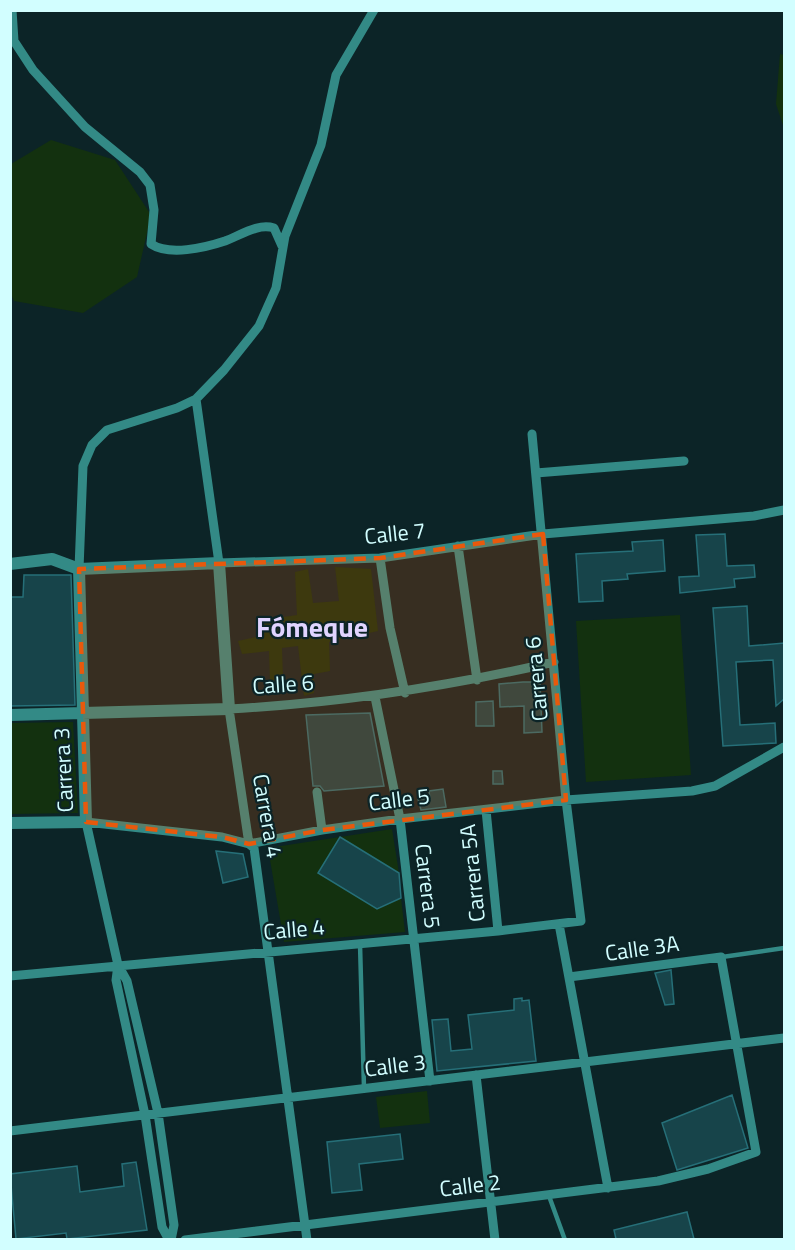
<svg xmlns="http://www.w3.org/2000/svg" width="795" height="1250" viewBox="0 0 795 1250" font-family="'Titillium Web',sans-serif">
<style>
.green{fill:#13310f}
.building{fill:#17444a;stroke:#266f78;stroke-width:1.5}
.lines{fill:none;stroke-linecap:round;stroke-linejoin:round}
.service{stroke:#338a86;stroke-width:4.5}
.minor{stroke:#338a86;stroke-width:9}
.tertiary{stroke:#338a86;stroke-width:12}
.marked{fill:#e8590c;fill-opacity:0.2;stroke:#e8590c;stroke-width:4.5;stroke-dasharray:12 8;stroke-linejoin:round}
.labels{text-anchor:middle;stroke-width:4.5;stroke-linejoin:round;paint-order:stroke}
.street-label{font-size:22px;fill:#d2feff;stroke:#0c2427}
.district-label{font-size:28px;font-weight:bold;fill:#e0d4ff;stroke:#0c2427}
</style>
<rect width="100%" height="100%" fill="#0c2427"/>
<path class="green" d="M780 54 784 55V128L776 104Z
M51 140 115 160 151 215 137 277 83 313 14 301 11 294V164Z
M335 567 371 569 378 631 329 642 330 671 314 674V693L304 696 298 646 282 648 283 679 270 681 269 651 242 654 238 641 261 636 257 621 297 615 295 572 308 569 313 603 339 601Z
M680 615 691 775 586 782 576 621Z
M73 722 78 813 11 814V723Z
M392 829 399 873 340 837 318 873 377 909 401 898 405 932 284 942 268 848Z
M427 1091 430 1123 380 1128 376 1097Z"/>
<path class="building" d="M725 534 727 566 754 565 755 577 734 579 735 587 680 593 679 577 699 576 696 535Z
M663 540 665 571 627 574 628 579 602 581 603 601 579 602 576 554 633 551 632 542Z
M24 575H71L75 705 10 706V597H23Z
M747 606 749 646 784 643V699L776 706 773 660 736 662 740 725 775 723 776 743 723 746 713 608Z
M523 682H540L542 732 524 733V706L500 707 499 684Z
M493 701 494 726H476V702Z
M370 713 384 786 324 791 320 786H313L306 715Z
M493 771H502L503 784H493Z
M443 789 446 807 421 810 418 799H430L429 791Z
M340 837 399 873 401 898 377 909 318 873Z
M216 851 243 854 248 877 223 883Z
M671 970 674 1004 665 1005 655 973Z
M522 998V1001L529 1000 536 1061 437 1071 432 1020 448 1019 451 1051 472 1049 468 1015 514 1010V999Z
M732 1095 748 1148 677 1170 662 1123Z
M400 1134 403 1159 359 1164 362 1190 332 1193 327 1142Z
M136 1162 147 1230 67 1239 66 1233 16 1239 10 1174 77 1166 80 1192 124 1186 122 1164Z
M687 1212 694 1239H616L614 1230Z"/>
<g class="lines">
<path class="service" d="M360 944 364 1088
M722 957 784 948
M549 1196 565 1240"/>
<path class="minor" d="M12 10 14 41 33 70 85 127 140 172 150 185 154 210 151 244C169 256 204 248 225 241 241 235 258 223 274 228L282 246
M196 399 219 563 380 558 543 534 754 516 784 510
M536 473 684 461
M458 546 477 680
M380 558 390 628 405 693
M79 569 83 466 92 445 107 430 177 408 196 399 224 370 259 326 276 288 285 236 321 145 336 75 374 10
M375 697 400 819 430 1081
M317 792 322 830
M486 810 498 931
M559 924 608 1188
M118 965 116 980 145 1115 162 1227 169 1240
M10 976 498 931 581 921 566 800 532 434
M476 1075 495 1240
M10 1131 784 1038
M171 1240 174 1225 158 1113 127 981 118 965 86 822 222 837 249 844 322 830 400 819 566 800 692 791 715 786 784 747
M185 1240 658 1181 708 1169 756 1152 721 957 569 977
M307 1240 254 848 249 844 229 709C340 703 446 687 554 662"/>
<path class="tertiary" d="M10 564 52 559 79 569 219 563 229 709 10 715
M10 823 86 822 79 569"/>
</g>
<path class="marked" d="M543 534 566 800 322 830 249 844 222 837 86 822 79 569 380 558Z"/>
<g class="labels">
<g class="street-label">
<text transform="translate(395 533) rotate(-6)" y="8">Calle 7</text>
<text transform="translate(536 679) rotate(-95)" y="8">Carrera 6</text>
<text transform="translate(283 684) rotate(-4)" y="8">Calle 6</text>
<text transform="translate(63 770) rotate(-93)" y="8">Carrera 3</text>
<text transform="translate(399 799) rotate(-7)" y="8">Calle 5</text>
<text transform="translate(268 816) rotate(80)" y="8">Carrera 4</text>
<text transform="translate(472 873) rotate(-96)" y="8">Carrera 5A</text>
<text transform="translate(428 886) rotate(83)" y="8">Carrera 5</text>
<text transform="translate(294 929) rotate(-5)" y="8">Calle 4</text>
<text transform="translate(642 948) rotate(-8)" y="8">Calle 3A</text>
<text transform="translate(395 1065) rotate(-7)" y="8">Calle 3</text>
<text transform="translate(470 1185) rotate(-7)" y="8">Calle 2</text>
</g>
<g class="district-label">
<text x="312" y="637">Fómeque</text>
</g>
</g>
<rect width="795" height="1250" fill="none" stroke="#d2feff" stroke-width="24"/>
</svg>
